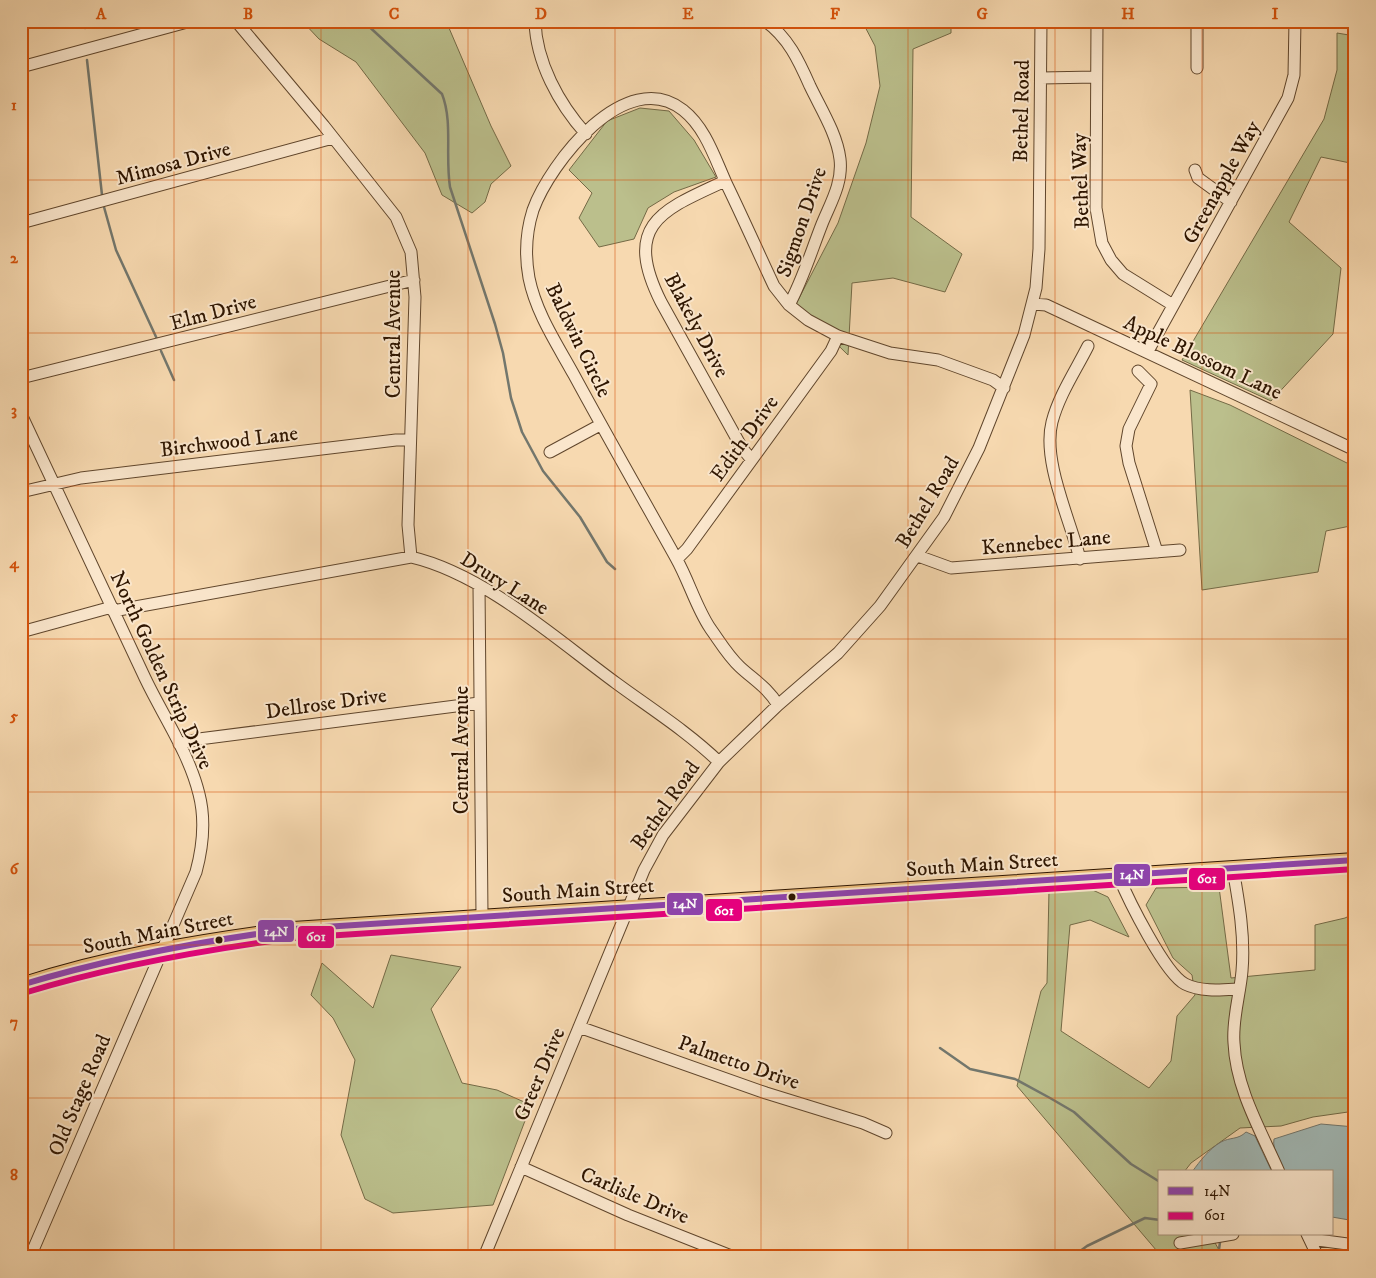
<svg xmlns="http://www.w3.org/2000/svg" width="1376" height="1278" viewBox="0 0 1376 1278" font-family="'IM FELL DW Pica',serif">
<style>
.green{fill:#bbbf8c;stroke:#746a46}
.water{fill:#a1b8b5;stroke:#73776d}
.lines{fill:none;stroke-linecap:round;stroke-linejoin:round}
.stream{stroke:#73776d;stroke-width:2.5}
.minor-casing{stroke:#60462c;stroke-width:13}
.major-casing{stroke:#2e1500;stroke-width:16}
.minor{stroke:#fae6cc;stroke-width:11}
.major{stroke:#ecbc78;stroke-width:14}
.bus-1-casing{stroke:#fae6cc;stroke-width:10}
.bus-2-casing{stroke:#fae6cc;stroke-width:10}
.bus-1{stroke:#8e44ad;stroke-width:6}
.bus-2{stroke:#e5007d;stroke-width:6}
.grid{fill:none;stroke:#d5520b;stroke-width:1;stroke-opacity:0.55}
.bus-dot{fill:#2e1500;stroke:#fae6cc;stroke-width:2}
.labels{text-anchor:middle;stroke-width:4;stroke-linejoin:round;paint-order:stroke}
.street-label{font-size:21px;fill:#2e1500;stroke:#fae6cc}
.line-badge{stroke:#fae6cc;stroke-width:2}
.badge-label{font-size:14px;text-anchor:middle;font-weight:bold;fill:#fff}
.neatline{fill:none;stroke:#d5520b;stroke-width:2}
.grid-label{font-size:16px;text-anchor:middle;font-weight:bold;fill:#d5520b}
</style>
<rect width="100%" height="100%" fill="#f7d9b0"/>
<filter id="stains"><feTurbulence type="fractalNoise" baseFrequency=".004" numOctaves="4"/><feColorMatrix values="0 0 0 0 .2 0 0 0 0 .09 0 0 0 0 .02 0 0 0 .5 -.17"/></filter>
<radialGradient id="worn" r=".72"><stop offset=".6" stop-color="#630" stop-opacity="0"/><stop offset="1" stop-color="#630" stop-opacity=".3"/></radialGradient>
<path class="green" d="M302 21H446L491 126 511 166 491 184 485 202 472 213 442 195 425 153 356 62 319 39Z
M862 21H951V33L913 49 911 217 962 254 945 292 893 278 852 283 848 355 796 304 838 223 866 143 880 86 875 46Z
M1337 33 1355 36V164L1321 157 1289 222 1341 268 1333 334 1271 401 1182 360 1324 119 1337 70Z
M640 108 669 111 694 140 716 177 674 192 648 208 634 239 599 247 579 218 592 193 569 170 607 121Z
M1190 390 1230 405 1355 467V525L1326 531 1318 572 1202 590Z
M1086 887 1108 897 1129 937 1090 920 1070 925 1061 1031 1149 1088 1171 1061 1177 1016 1195 995 1192 975 1173 958 1146 905 1156 888 1219 887 1231 978 1315 970V925L1345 918 1355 913V1111L1313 1117 1281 1126 1240 1128 1191 1163 1184 1172H1160V1234H1210L1223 1257H1162L1017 1086 1041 991 1047 983 1049 890Z
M391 955 461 967 431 1009 462 1083 497 1090 531 1105 493 1205 393 1213 365 1199 341 1135 355 1060 333 1018 311 995 322 963 373 1008Z"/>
<path class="water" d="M1321 1124 1355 1127V1221L1332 1217V1172H1285C1280 1162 1272 1150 1274 1139Z
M1246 1132 1255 1136 1272 1172H1192C1200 1161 1209 1149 1221 1142 1230 1137 1238 1140 1246 1132Z"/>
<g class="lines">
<path class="stream" d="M363 21 442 94C453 122 445 155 450 187L495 324 503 353 511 398 522 432 543 471 580 517 607 562 615 569
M85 28 86 21
M87 60 102 195
M104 207 116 250 157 339
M161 351 174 380
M940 1048 970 1069 1015 1079 1050 1098 1074 1112 1131 1164 1160 1182
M1072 1257 1087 1246 1145 1218 1160 1220
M1218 1257 1220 1242"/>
<defs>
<path id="minor" d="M236 21 324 126 396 217 411 252 415 297 408 525 411 557
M535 21C536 62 559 104 586 134
M765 21C788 37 799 61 810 86 821 109 837 134 840 159 843 183 830 204 822 224 811 252 803 279 789 305
M1097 21 1096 208 1102 243 1111 260 1123 274 1173 305
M1197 21V68
M21 67 191 21
M1041 78 1096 77
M1195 170 1198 178 1231 202
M725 181C662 210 622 224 661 302L742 448 751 459
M21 223 333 138
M1033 304 1046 305 1355 450
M1148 351 1288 98 1294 75 1295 21
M1138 371 1151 384 1129 429 1126 446 1129 463 1157 552
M21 378 414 280
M21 414C62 502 103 590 145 678 163 716 189 753 199 794 206 821 203 846 196 872L30 1257
M550 452 600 425
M21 492 81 478 396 440H410
M918 556 951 568 1180 550
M677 559 687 549 831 351 838 336
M1080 559C1070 519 1042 461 1052 422 1059 395 1076 370 1088 346
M479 586 482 915
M113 611 411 557C484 574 556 639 616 683 650 708 688 732 719 762
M21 632 112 607
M778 705C768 688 754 680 740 667 728 656 720 642 710 628 696 607 689 581 676 558 642 497 607 436 574 375 557 344 536 313 529 278 525 256 526 232 533 210 550 163 626 65 683 110 706 128 715 159 727 185 743 218 758 252 774 286L789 305 808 320 838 336 890 353 938 360 993 380 1004 388
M179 744 199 739 479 703
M1233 869C1239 903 1245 937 1242 971 1240 995 1232 1019 1234 1043 1236 1089 1261 1131 1279 1172
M1119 877C1128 899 1165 974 1185 984 1201 992 1221 990 1238 989
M579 1027 766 1093 863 1123 886 1133
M521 1167 628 1215 734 1257
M1307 1234 1318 1257
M1310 1239 1355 1245
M1180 1243 1233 1234
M484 1257 644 870 663 835 719 762 778 705 838 653 880 606 944 517 979 448 1024 335 1036 288 1039 249 1041 21"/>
<path id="major" d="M21 985C110 956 201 941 293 929L1355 860"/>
</defs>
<use href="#minor" class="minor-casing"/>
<use href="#major" class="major-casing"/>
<use href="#minor" class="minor"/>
<use href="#major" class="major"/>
<defs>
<path id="bus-1" d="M21 985C110 958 201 941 293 929L1355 860"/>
<path id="bus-2" d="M24 993C112 966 202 950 294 938L1355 869"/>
</defs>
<use href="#bus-1" class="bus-1-casing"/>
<use href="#bus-2" class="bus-2-casing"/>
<use href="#bus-1" class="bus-1"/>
<use href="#bus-2" class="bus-2"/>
</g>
<path class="grid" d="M174 21V1257M321 21V1257M468 21V1257M615 21V1257M761 21V1257M908 21V1257M1055 21V1257M1202 21V1172M21 180H1355M21 333H1355M21 486H1355M21 639H1355M21 792H1355M21 945H1355M21 1098H1355M1202 1234V1257"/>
<g class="bus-dot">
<circle cx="792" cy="897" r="4.5"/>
<circle cx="219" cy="940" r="4.5"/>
</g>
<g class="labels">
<g class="street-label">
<text transform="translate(1021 111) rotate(-89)" y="7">Bethel Road</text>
<text transform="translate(173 163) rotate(-15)" y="7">Mimosa Drive</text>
<text transform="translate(1080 181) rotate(-92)" y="7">Bethel Way</text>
<text transform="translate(1221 182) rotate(-61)" y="7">Greenapple Way</text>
<text transform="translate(801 222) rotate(-71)" y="7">Sigmon Drive</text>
<text transform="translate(213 312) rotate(-15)" y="7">Elm Drive</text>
<text transform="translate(697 325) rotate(62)" y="7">Blakely Drive</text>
<text transform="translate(393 334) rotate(-90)" y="7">Central Avenue</text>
<text transform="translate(579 340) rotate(64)" y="7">Baldwin Circle</text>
<text transform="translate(1203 357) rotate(25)" y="7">Apple Blossom Lane</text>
<text transform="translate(744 438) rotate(-54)" y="7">Edith Drive</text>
<text transform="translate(229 441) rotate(-7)" y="7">Birchwood Lane</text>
<text transform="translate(927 502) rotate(-59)" y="7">Bethel Road</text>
<text transform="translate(1046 542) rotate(-5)" y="7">Kennebec Lane</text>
<text transform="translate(505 583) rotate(32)" y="7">Drury Lane</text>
<text transform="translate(162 670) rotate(65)" y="7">North Golden Strip Drive</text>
<text transform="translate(326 703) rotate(-8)" y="7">Dellrose Drive</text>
<text transform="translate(461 750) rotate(-90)" y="7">Central Avenue</text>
<text transform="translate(665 805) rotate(-55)" y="7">Bethel Road</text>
<text transform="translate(982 864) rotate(-4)" y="7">South Main Street</text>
<text transform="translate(578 890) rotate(-4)" y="7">South Main Street</text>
<text transform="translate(158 932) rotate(-11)" y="7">South Main Street</text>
<text transform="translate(739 1062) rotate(19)" y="7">Palmetto Drive</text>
<text transform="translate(539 1074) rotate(-67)" y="7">Greer Drive</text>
<text transform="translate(79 1095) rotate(-67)" y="7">Old Stage Road</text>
<text transform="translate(635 1195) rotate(23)" y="7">Carlisle Drive</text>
</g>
</g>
<g class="line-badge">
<rect x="1113" y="863" width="38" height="24" rx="5" fill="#8e44ad"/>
<rect x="1188" y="867" width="38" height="24" rx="5" fill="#e5007d"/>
<rect x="666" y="892" width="38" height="24" rx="5" fill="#8e44ad"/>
<rect x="705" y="898" width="38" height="24" rx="5" fill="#e5007d"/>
<rect x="257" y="919" width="38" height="24" rx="5" fill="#8e44ad"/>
<rect x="297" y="925" width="38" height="24" rx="5" fill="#e5007d"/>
</g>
<g class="badge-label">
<text x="1132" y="879">14N</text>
<text x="1207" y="883">601</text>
<text x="685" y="908">14N</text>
<text x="724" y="915">601</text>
<text x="276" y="936">14N</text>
<text x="316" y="941">601</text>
</g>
<rect width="1376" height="1278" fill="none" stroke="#f7d9b0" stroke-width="55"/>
<rect x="1158" y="1170" width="175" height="65" fill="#fae6cc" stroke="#a8927a"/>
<rect x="1168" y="1187" width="25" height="8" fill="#8e44ad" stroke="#a8927a"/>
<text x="1204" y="1196" font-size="15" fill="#2e1500">14N</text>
<rect x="1168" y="1212" width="25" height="8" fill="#e5007d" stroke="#a8927a"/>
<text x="1204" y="1220" font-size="15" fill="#2e1500">601</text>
<rect x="28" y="28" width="1320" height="1222" class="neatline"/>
<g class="grid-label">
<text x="101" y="19">A</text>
<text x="248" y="19">B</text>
<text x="394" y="19">C</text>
<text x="541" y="19">D</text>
<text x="688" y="19">E</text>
<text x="835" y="19">F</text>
<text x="982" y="19">G</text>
<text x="1128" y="19">H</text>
<text x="1275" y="19">I</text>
<text x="14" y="110">1</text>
<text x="14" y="263">2</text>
<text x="14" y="415">3</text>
<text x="14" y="568">4</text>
<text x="14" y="721">5</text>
<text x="14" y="874">6</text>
<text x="14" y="1027">7</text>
<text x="14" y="1180">8</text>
</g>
<rect width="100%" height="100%" filter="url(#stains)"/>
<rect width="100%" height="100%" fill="url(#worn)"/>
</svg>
